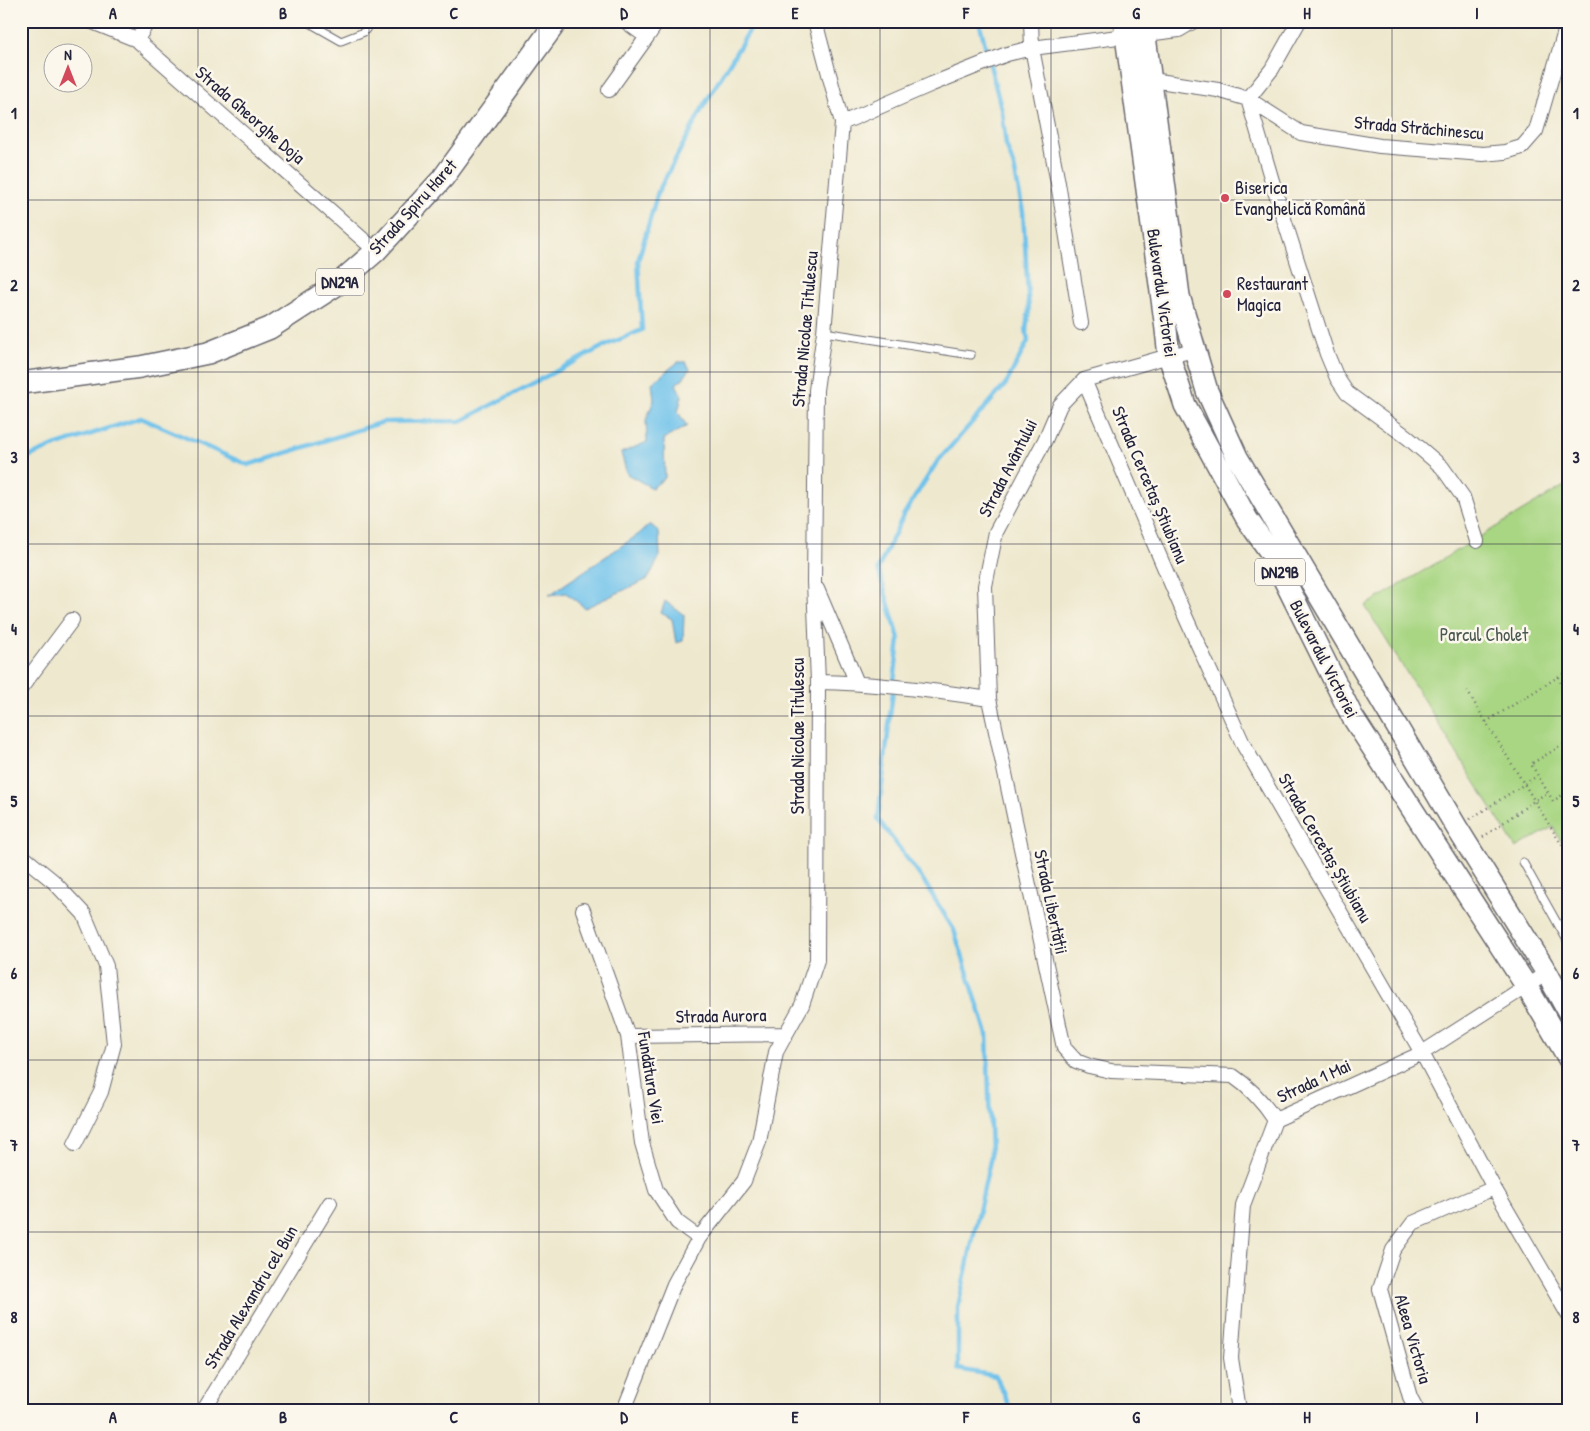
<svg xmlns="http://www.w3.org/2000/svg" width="1590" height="1431" viewBox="0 0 1590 1431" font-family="'Patrick Hand',sans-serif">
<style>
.green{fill:#a9d683;stroke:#667c5f}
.water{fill:#6fc2eb;stroke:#487293}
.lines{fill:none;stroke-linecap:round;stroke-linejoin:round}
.stream{stroke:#6fc2eb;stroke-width:4.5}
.lane-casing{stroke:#69676e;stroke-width:9}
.street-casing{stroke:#69676e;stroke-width:16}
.primary-casing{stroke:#69676e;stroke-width:24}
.path{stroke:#69676e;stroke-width:2.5;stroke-dasharray:1 4;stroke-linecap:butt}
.lane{stroke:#fff;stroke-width:7}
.street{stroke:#fff;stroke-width:14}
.primary{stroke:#fff;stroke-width:21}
.grid{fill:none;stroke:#22223b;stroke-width:1;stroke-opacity:0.55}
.poi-dot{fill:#d1495b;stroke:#fbf7ec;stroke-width:2}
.labels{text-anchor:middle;stroke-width:5;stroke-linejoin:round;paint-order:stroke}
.shield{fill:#fbf7ec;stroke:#636270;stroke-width:1}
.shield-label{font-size:16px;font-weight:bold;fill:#22223b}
.street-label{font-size:18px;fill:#22223b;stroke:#fbf7ec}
.poi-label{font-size:18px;fill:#22223b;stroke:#fbf7ec;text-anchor:start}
.park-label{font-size:18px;fill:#4a5851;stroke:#fbf7ec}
.neatline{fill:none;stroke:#22223b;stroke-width:2}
.grid-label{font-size:16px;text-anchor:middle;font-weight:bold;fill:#22223b}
</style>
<rect width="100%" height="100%" fill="#fbf7ec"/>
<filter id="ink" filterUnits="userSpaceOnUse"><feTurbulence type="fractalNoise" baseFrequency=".02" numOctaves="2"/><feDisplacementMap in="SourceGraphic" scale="10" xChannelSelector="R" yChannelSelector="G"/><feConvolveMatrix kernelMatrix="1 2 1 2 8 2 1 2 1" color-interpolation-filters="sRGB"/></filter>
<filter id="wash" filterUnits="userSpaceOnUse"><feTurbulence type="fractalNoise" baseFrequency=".0096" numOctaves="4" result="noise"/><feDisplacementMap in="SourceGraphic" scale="20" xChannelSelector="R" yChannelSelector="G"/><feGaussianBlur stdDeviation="1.12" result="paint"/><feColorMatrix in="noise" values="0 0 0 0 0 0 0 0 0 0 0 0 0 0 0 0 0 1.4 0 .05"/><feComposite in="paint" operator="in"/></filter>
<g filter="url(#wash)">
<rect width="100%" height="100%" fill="#eee8ce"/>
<path class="green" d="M1569 483V855L1553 827 1516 848 1365 606Z"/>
<path class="water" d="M678 362H686L690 369 683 379 676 384 682 396 678 412 687 426 664 439 665 478 652 488 627 474 621 453 647 442 646 420 654 400 652 383Z
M650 524 659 532 660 556 648 579 585 608 566 593 549 595 639 534Z
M665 601 684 615 683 641 676 643 672 619 661 613Z"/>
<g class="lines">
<path class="stream" d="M979 21 1002 112 1006 145 1014 167 1023 212 1029 311 1026 328 1028 341 1006 384 937 462 904 514 878 569 899 639 878 819 923 880 954 930 987 1034 991 1156 958 1307V1369L996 1376 1011 1410
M21 460 54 446 141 418 248 465 383 422 461 421 604 346 642 330 638 261 658 192 703 107 755 21"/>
</g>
</g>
<g filter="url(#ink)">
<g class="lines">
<defs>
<path id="lane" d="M306 21 341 41 364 32 372 21
M824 332 971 355
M1523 862 1569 944"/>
<path id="street" d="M90 21 137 40 376 251
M1031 21 1032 48 1058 183 1081 323
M1299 21 1272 69 1248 99 1275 191 1327 354 1337 378 1347 393 1407 437 1442 467 1463 497 1477 541
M1146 34 1179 30 1194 21
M647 37 658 21
M137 40 148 21
M1152 80 1218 90 1248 99 1301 133 1380 146 1483 154 1505 152 1522 147 1536 131 1568 21
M609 90 647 37 625 21
M842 123 932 84 1007 54 1032 48 1126 36
M1195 350 1169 356 1084 380 1060 405 1045 440 996 532 985 586 989 699 1064 1048 1076 1061 1089 1066 1111 1071 1233 1076C1251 1088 1263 1102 1275 1120
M1084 380 1186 618 1244 746 1422 1053 1494 1188 1569 1316
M817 589 857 683
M818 682C876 683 932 690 989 699
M21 688 72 620
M21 855 53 881 84 914 106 966 114 1044 101 1092 75 1144
M583 910 628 1036 642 1143 656 1190 677 1222 699 1238
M628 1036 785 1034
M204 1410 330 1203
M624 1410 674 1284 699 1238 744 1181 759 1142 776 1052 802 1005 817 960 818 682 814 582 816 390 824 332 842 123 815 21
M1239 1410 1231 1358 1243 1205 1275 1120 1422 1053 1547 973
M1417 1410 1410 1397 1380 1289 1393 1250 1413 1223 1494 1188"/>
<path id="primary" d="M1124 21 1165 321 1169 356 1185 405 1247 519 1271 553 1352 716 1527 987 1569 1059
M1143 21 1179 296 1207 391 1237 457 1457 828 1547 973 1569 1013
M21 383 140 367 208 353 270 328 338 284 376 251 443 178 557 21"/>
</defs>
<use href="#lane" class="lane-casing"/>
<use href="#street" class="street-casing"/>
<use href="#primary" class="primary-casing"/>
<path class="path" d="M1559 677 1569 709
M1467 691 1566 852 1567 867 1569 866
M1486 722 1569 670
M1569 752 1564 744 1531 764 1553 801 1569 791
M1470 819 1537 776
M1483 837 1534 801 1548 792"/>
<use href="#lane" class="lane"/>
<use href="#street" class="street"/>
<use href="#primary" class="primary"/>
</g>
</g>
<path class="grid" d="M198 21V1410M369 21V1410M539 21V1410M710 21V1410M880 21V1410M1051 21V1410M1221 21V1410M1392 21V1410M21 200H1569M21 372H1569M21 544H1569M21 716H1569M21 888H1569M21 1060H1569M21 1232H1569"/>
<g class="poi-dot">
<circle cx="1225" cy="198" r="5"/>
<circle cx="1227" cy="294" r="5"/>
</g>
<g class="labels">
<g class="shield">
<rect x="316" y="268.5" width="48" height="27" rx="4"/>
<rect x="1255" y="558.5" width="50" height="27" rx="4"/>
</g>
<g class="shield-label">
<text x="340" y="288">DN29A</text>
<text x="1280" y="578">DN29B</text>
</g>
<g class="street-label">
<text transform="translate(250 115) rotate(41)" y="6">Strada Gheorghe Doja</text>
<text transform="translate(1419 128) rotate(5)" y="6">Strada Străchinescu</text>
<text transform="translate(413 207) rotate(-48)" y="6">Strada Spiru Haret</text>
<text transform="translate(1162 293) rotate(82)" y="6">Bulevardul Victoriei</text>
<text transform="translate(805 329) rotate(-85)" y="6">Strada Nicolae Titulescu</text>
<text transform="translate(1008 468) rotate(-63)" y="6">Strada Avântului</text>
<text transform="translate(1150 485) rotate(67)" y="6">Strada Cercetaș Știubianu</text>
<text transform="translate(1324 659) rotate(63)" y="6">Bulevardul Victoriei</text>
<text transform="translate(798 736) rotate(-90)" y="6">Strada Nicolae Titulescu</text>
<text transform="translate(1325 848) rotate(60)" y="6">Strada Cercetaș Știubianu</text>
<text transform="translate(1051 902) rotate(78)" y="6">Strada Libertății</text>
<text transform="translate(721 1016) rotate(-1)" y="6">Strada Aurora</text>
<text transform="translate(651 1078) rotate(81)" y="6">Fundătura Viei</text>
<text transform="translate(1314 1081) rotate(-25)" y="6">Strada 1 Mai</text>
<text transform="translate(251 1297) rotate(-59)" y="6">Strada Alexandru cel Bun</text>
<text transform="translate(1413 1339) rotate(74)" y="6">Aleea Victoria</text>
</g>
<g class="poi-label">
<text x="1235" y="194">Biserica<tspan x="1235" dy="21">Evanghelică Română</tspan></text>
<text x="1237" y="290">Restaurant<tspan x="1237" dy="21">Magica</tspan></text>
</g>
<g class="park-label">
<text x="1484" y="641">Parcul Cholet</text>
</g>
</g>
<rect width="1590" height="1431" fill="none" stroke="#fbf7ec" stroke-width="55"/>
<g transform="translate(68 68)"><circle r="24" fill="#fbf7ec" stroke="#a4a2a5"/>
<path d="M0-4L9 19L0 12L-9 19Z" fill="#d1495b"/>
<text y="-8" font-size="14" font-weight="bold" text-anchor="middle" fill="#22223b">N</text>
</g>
<rect x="28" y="28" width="1534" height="1376" class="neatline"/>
<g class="grid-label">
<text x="113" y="19">A</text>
<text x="283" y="19">B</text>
<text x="454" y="19">C</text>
<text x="624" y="19">D</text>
<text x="795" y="19">E</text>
<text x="966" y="19">F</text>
<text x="1136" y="19">G</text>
<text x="1307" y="19">H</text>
<text x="1477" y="19">I</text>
<text x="14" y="119">1</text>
<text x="1576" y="119">1</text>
<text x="14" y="291">2</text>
<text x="1576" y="291">2</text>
<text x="14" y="463">3</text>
<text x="1576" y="463">3</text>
<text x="14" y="635">4</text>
<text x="1576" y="635">4</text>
<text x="14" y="807">5</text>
<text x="1576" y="807">5</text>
<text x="14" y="979">6</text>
<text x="1576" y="979">6</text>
<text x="14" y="1151">7</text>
<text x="1576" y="1151">7</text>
<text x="14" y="1323">8</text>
<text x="1576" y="1323">8</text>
<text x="113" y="1423">A</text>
<text x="283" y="1423">B</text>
<text x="454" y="1423">C</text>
<text x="624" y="1423">D</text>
<text x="795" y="1423">E</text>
<text x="966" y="1423">F</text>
<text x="1136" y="1423">G</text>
<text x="1307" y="1423">H</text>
<text x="1477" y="1423">I</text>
</g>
</svg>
